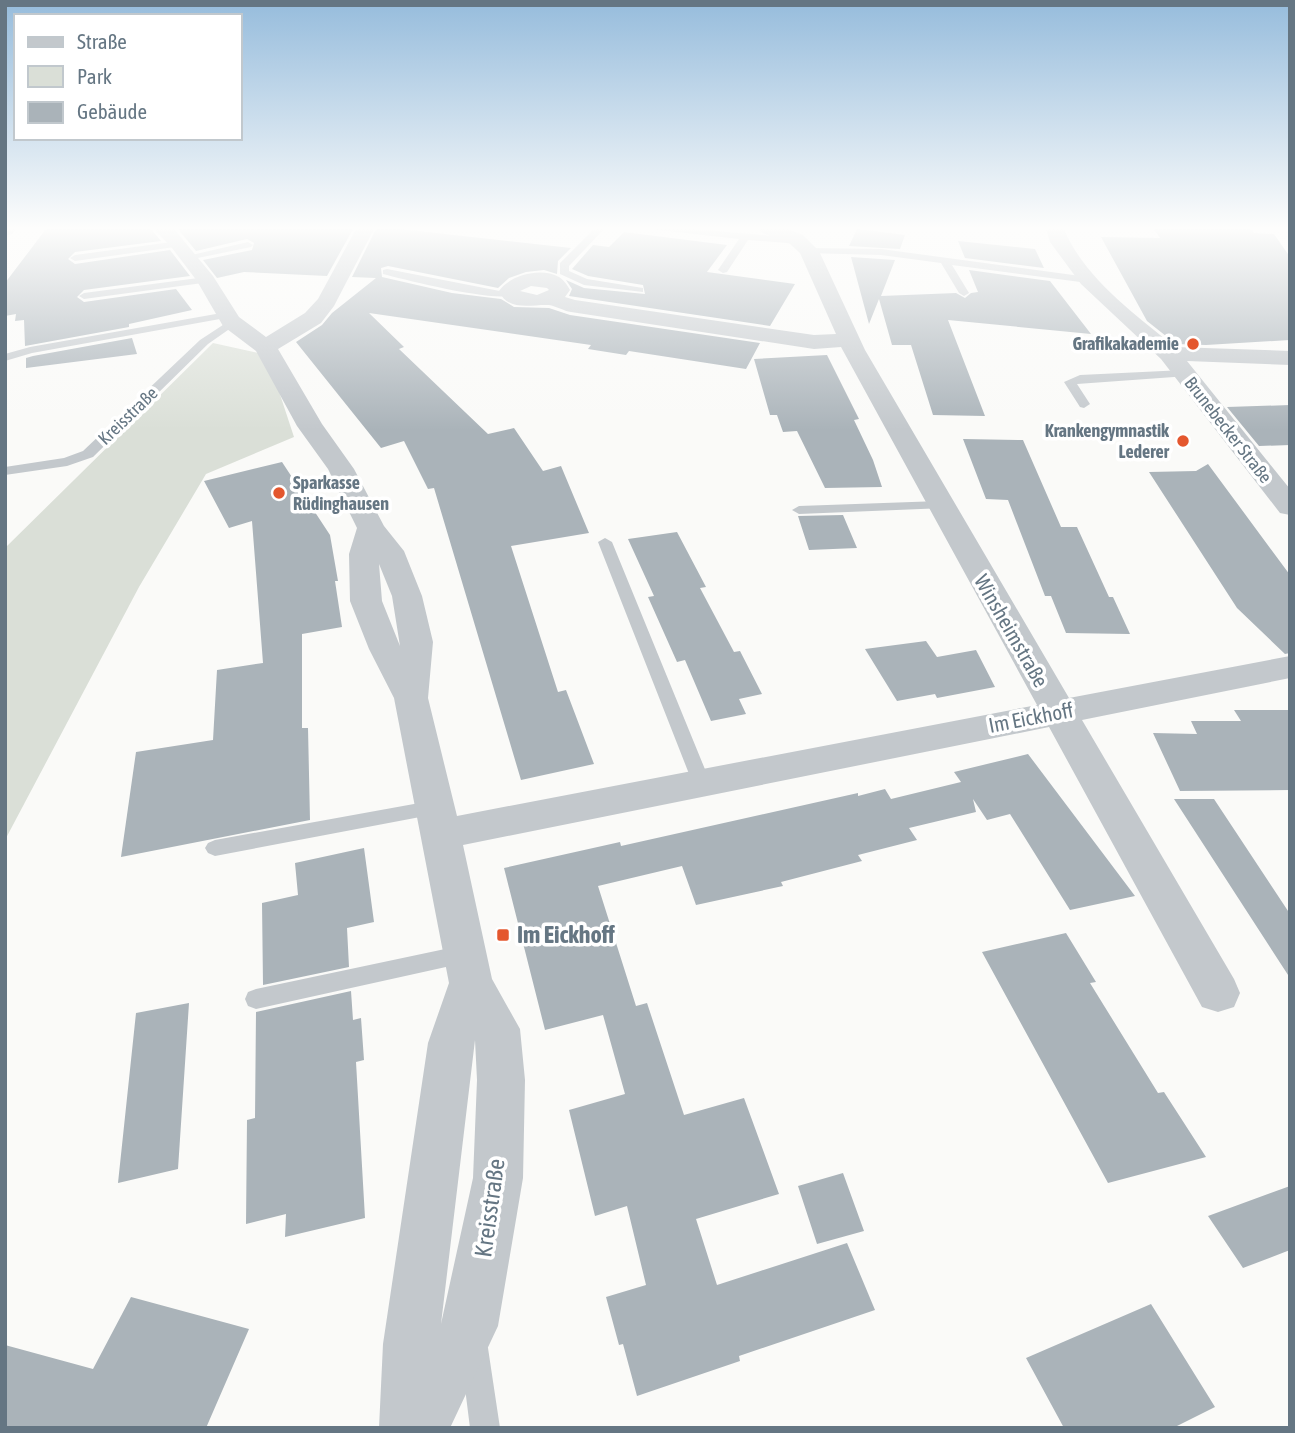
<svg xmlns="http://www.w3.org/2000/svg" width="1295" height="1433" viewBox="0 0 1295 1433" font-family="'Asap Condensed',sans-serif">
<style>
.green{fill:#dadfd7}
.building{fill:#aab3b9}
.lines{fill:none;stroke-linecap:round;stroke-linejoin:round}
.service{fill:#c3c8cc;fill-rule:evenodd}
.minor{fill:#c3c8cc;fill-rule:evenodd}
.tertiary{fill:#c3c8cc;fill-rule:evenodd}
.poi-dot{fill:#e4572e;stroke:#fff;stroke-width:2.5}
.labels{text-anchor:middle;stroke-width:7;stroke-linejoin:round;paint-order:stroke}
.far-poi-label{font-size:18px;font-weight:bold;fill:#657683;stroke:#fff;text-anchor:end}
.far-street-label{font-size:18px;fill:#657683;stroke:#fff}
.street-label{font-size:21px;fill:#657683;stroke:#fff}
.near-poi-label{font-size:24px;font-weight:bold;fill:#657683;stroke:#fff;text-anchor:start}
.near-street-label{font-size:24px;fill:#657683;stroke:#fff}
</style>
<rect width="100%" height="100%" fill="#fafaf8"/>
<path class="green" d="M213 343 267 355 294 437 206 474 139 587 5 840V548Z"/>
<path class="building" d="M46 229H151L161 241 75 252 68 259 75 264 170 250 190 276 84 290 77 297 84 302 176 289 192 310 129 324V327L25 346 24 320 15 321 16 314 5 316V283Z
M178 229H353L327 276 244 272 217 278 203 260 252 250 254 243 247 239 196 251Z
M376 229H400L571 248 558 261 557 274 544 270 526 272 509 278 498 288 388 266 381 268 382 277 452 293 501 299 514 307 549 308 570 315 760 343 746 369 629 351 626 355 588 349 591 345 369 313 404 347 399 349 488 434 514 428 543 471 561 466 589 533 511 546 558 692 566 690 594 764 521 780 434 488 428 489 404 441 381 448 296 342 322 325 332 313 376 278 352 277Z
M857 229H858L905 235 900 249 849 246Z
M1154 229H1251L1254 233 1274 234 1290 257V340L1206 345 1176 344 1147 321 1101 237 1160 238Z
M624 232 727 245 707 272 795 284 770 326 569 296 572 289 566 280 584 288 645 294 643 285 588 276 572 269 593 245 609 247Z
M958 241 1035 249 1044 268 965 258Z
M851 257 895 260 881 296 956 293 965 298 971 293 978 292 969 270 1050 281 1091 334 948 320 985 416 933 415 911 345H892L879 299 869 324Z
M132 338 137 354 26 368V358L33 356Z
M827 355 859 419 854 420 873 460 882 487 825 488 797 431 783 432 777 415H770L754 359Z
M1290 405V445L1259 446 1227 407Z
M963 439 1023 440 1061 527H1077L1109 597H1113L1130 634 1066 633 1051 596H1045L1008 500 986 499Z
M282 462 330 535 338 581H335L342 627 302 634V728H308L310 820 121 857 136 752 213 740 217 670 263 663 252 521 229 528 204 481Z
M1208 464 1290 575V653L1285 654 1237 608 1149 472 1196 471Z
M843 515 857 548 809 550 798 516Z
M677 532 706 587 700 588 734 652 740 651 762 694 739 699 746 714 711 721 685 660 677 662 648 597 654 596 628 539Z
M926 641 937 657 976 650 995 687 937 698 935 694 897 701 865 649Z
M1234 710H1290V790L1180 791 1153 733 1197 734 1191 721H1241Z
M1028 754 1135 896 1070 910 1010 814 987 820 973 799 976 812 909 828 917 840 858 855 862 861 781 882 783 886 696 905 682 866 598 886 636 1006 647 1003 684 1115 744 1098 779 1194 696 1219 717 1285 847 1243 875 1310 739 1356 740 1361 637 1396 623 1344 619 1345 606 1297 646 1285 627 1206 595 1216 569 1110 625 1094 603 1015 545 1030 504 868 620 842 621 846 858 793V796L885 789 891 799 961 782 954 772Z
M1174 799H1214L1290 914V978Z
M364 848 374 922 347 928 349 967 263 985 262 903 298 895 295 863Z
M1066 933 1096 982 1090 983 1158 1093 1164 1092 1206 1157 1108 1183 982 952Z
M351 991 353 1020 361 1018 364 1060 356 1062 365 1218 285 1237 286 1214 246 1224 247 1120 255 1118 256 1012Z
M189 1003 178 1169 118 1183 136 1013Z
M843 1173 864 1231 817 1244 798 1186Z
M1290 1186V1250L1243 1268 1208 1216Z
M131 1297 249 1329 206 1428H5V1345L93 1369Z
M1151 1304 1215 1407 1173 1428H1064L1026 1358Z"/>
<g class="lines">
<path class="service" d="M594 229H604L569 266V271L587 279 643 288V292L584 285 560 274V263Z
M650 229H691L799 238 804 241 799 244 748 240 727 272 723 273 718 270 739 239Z
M179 241 182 242V246L75 261 70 258 75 255Z
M248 242 253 245 251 247 188 260 183 257Z
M809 248 881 249 1088 277 1093 280 1088 283 952 265 969 293 964 296 959 293 941 263 881 255 806 253V249Z
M387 269 515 294C500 304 406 280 383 274V270Z
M206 277 210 278V282L84 299 79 296 84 293Z
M227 312 231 313V317L32 353 5 361V354L30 347Z
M229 321 238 323 208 344 93 457 67 466 5 475V467L64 458 83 451 200 340Z
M1184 370 1188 372V376L1077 384 1090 404 1084 408 1080 407 1064 382 1080 375Z
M940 501 947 505 945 508 799 514 792 510 799 506Z
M605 538 612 542 711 784 709 789H695L693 784 598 542Z
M436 800 443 802 446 807 443 812 436 814 215 856 208 853 205 848 208 843 215 840Z
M464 945 472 948 475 954 472 960 464 963 256 1009 248 1006 245 999 248 992 256 989Z
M474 1334 484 1338 488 1348 500 1428H470L460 1348 464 1338Z"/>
<path class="minor" d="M154 229H174L213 276 239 317 266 337 305 313 318 299 356 229H374L334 306 321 323 278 349 322 424 354 469 384 526 404 551 422 596 433 642 428 698 457 816 1037 705 841 347 814 349 571 312C564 311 556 306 549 305 532 304 508 312 499 291 510 275 541 267 559 277 564 280 568 286 570 290L565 297 575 300 814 335 836 334 800 253 789 243 762 233 760 229H787L803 235 819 251 865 350 1069 698 1290 656V678L1082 720 1234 979 1240 993 1234 1007 1218 1012 1202 1007 1049 727 463 845 492 979 520 1029 525 1080 523 1178 498 1326 450 1428H379L383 1344 428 1043 449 983 394 698 369 649 350 601 349 554 357 528 328 469 297 426 256 351 223 326 197 281 172 248ZM531 286 547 288 549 290 537 295 520 291ZM379 564 392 596 400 646 382 601ZM475 1040 477 1080 473 1178 441 1324Z
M1046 229H1064C1084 278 1136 315 1175 347L1290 351V365L1187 361 1290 489V515L1280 513 1161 359 1081 284 1050 242Z"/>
<path class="tertiary" d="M5 229H16L12 234 5 236Z"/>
</g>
<linearGradient id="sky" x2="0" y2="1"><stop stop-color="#96bcdc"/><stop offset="0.53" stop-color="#fdfdfc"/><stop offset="1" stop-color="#fdfdfc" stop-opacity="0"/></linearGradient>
<rect width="1295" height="430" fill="url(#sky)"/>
<g class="poi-dot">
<circle cx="1193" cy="344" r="7"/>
<circle cx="1183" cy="441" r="7"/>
<circle cx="279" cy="493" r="7"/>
<rect x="496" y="928" width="14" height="14" rx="3.5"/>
</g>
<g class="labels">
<g class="far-poi-label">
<text x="1179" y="350">Grafikakademie</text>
<text x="1169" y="437">Krankengymnastik<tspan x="1169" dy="21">Lederer</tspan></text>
<text x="293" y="489" text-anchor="start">Sparkasse<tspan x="293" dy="21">Rüdinghausen</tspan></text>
</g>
<g class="far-street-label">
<text transform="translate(128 416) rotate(-44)" y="6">Kreisstraße</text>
<text transform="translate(1228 430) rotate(52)" y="6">Brunebecker Straße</text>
</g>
<g class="street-label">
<text transform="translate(1011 631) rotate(60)" y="7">Winsheimstraße</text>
<text transform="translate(1031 718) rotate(-11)" y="7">Im Eickhoff</text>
</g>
<g class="near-poi-label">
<text x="517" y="943">Im Eickhoff</text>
</g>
<g class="near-street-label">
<text transform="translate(490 1208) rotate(-82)" y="8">Kreisstraße</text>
</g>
</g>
<rect width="1295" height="1433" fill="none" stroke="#657683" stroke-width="14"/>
<rect x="14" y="14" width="228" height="126" fill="#ffffff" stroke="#c1c8cd" stroke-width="2"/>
<rect x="28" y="37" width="35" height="10" fill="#c3c8cc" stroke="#c1c8cd" stroke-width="2"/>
<text x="77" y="49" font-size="21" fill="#657683">Straße</text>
<rect x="28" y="66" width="35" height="21" fill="#dadfd7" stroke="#c1c8cd" stroke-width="2"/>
<text x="77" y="84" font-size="21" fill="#657683">Park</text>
<rect x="28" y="102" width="35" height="21" fill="#aab3b9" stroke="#c1c8cd" stroke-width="2"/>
<text x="77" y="119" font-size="21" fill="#657683">Gebäude</text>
</svg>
